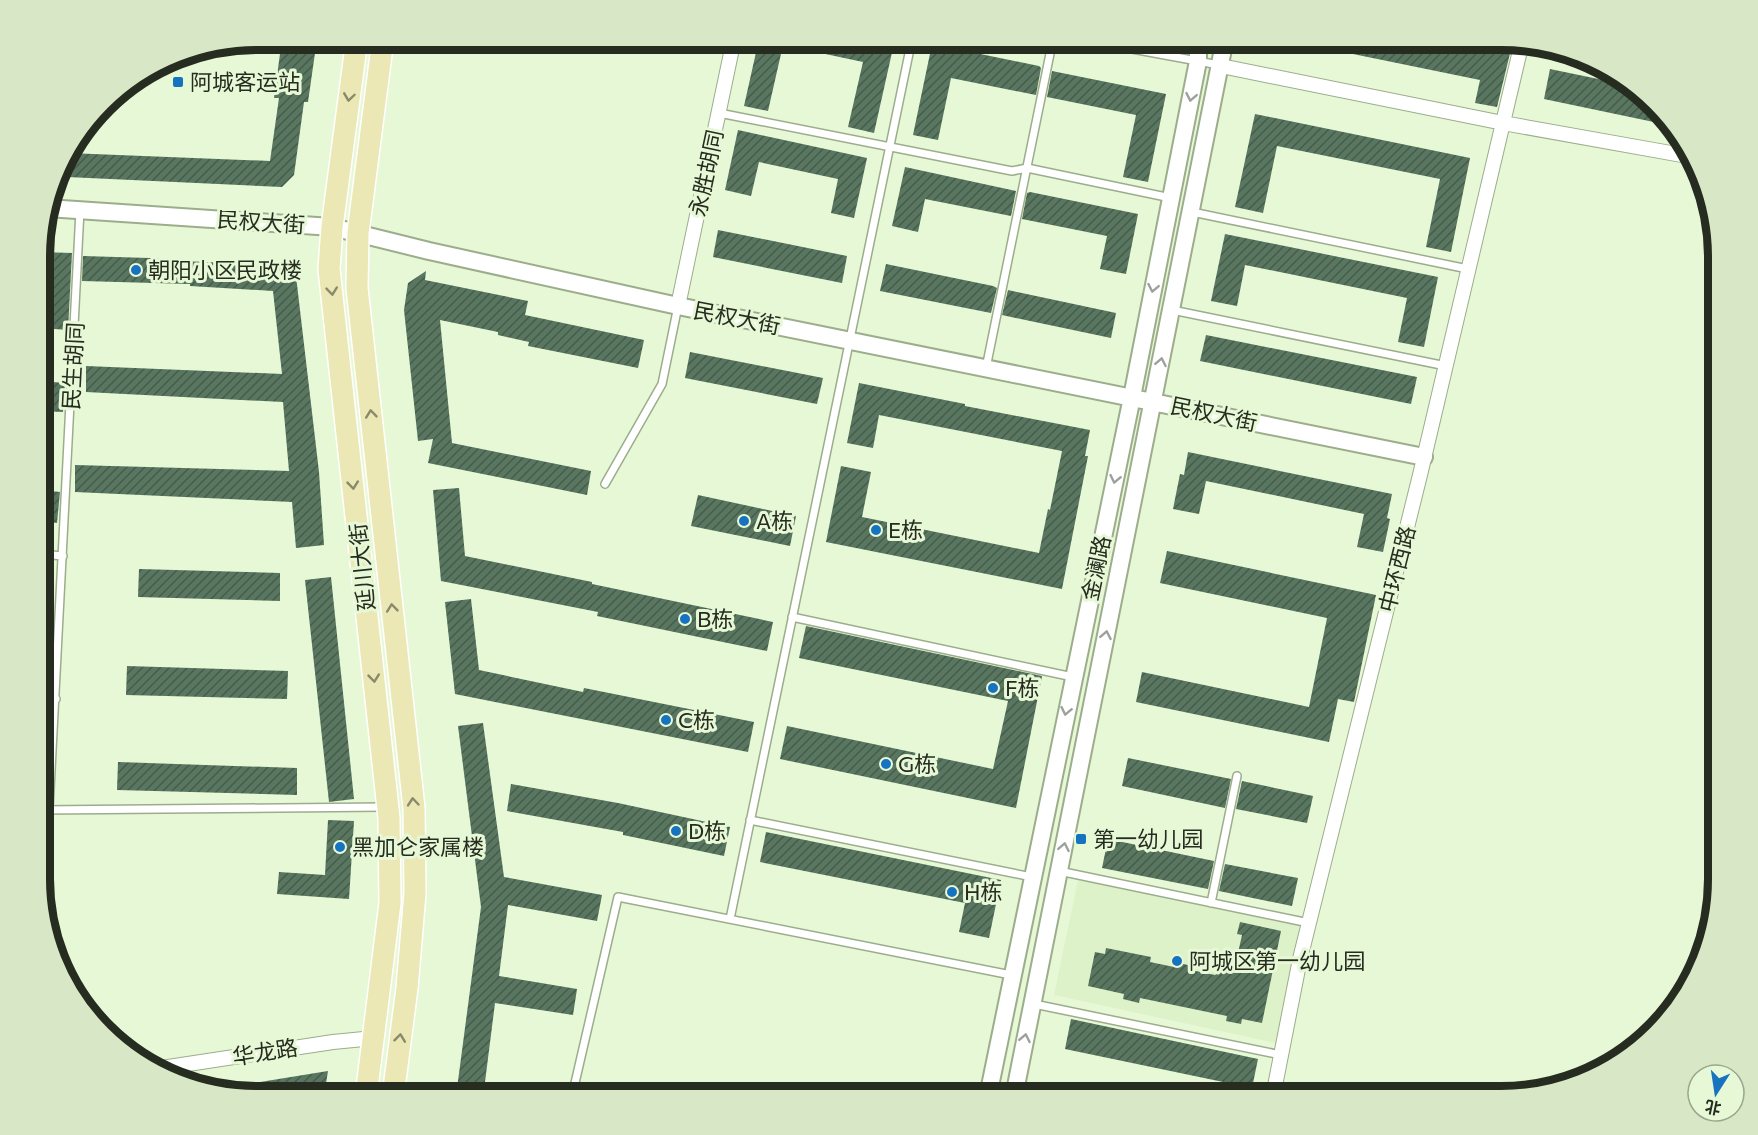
<svg xmlns="http://www.w3.org/2000/svg" width="1758" height="1135" viewBox="0 0 1758 1135" font-family="Commissioner,'Noto Sans SC',sans-serif">
<style>
.built{fill:#ddf2c8}
.building{fill:url(#building-hatch)}
.lines{fill:none;stroke-linecap:round;stroke-linejoin:round}
.service-casing{stroke:#9cad8c;stroke-width:10}
.minor-casing{stroke:#9cad8c;stroke-width:16}
.tertiary-casing{stroke:#9cad8c;stroke-width:20}
.primary-casing{stroke:#fff;stroke-width:24}
.service{stroke:#fff;stroke-width:7}
.minor{stroke:#fff;stroke-width:14}
.tertiary{stroke:#fff;stroke-width:16}
.primary{stroke:#ebe8b6;stroke-width:21}
.oneway{stroke:#888a6b}
.oneway2{stroke:#9da09b}
.poi-dot{fill:#1673c0;stroke:#e7f8d6;stroke-width:2}
.labels{text-anchor:middle;stroke-width:6;stroke-linejoin:round;paint-order:stroke}
.poi-label{font-size:22px;fill:#262c20;stroke:#e7f8d6;text-anchor:start}
.street-label{font-size:22px;fill:#262c20;stroke:#e7f8d6}
.rim{fill:none;stroke:#262c20;stroke-width:8}
</style>
<defs>
<pattern id="building-hatch" width="6" height="6" patternUnits="userSpaceOnUse" patternTransform="scale(1.5)"><rect width="6" height="6" fill="#587660"/><path d="M-1 1l2-2M0 6l6-6M5 7l2-2" fill="none" stroke="#455c4a"/></pattern>
</defs>
<rect width="100%" height="100%" fill="#e7f8d6"/>
<path class="built" d="M1078 880 1301 926 1276 1043 1054 995Z"/>
<path class="building" d="M282 39H317L308 102H304L294 175 282 187 67 177 68 153 270 161 279 98H274Z
M759 39H895L874 133 848 127 863 62 783 45 768 111 744 106Z
M1309 39H1502L1513 41 1497 107 1475 103 1480 80 1309 45Z
M932 44 1039 66 1041 68 1036 95 951 78 938 140 913 135Z
M1550 69 1632 86 1668 125 1544 99Z
M1052 71 1166 94 1148 182 1123 177 1136 115 1047 97Z
M1255 114 1470 158 1451 252 1426 247 1440 179 1277 146 1263 213 1235 207Z
M738 130 867 158 854 218 831 213 838 179 759 162 751 196 725 190Z
M905 167 1016 191 1011 216 925 199 918 232 892 226Z
M1030 192 1138 214 1126 274 1100 269 1107 236 1022 219 1027 193Z
M718 230 847 256 842 283 713 257Z
M1225 234 1438 277 1424 347 1398 342 1407 298 1245 265 1237 306 1211 301Z
M41 252 72 253 68 330 41 328Z
M83 256 182 259V261L283 265 293 271 296 276 319 472 324 545 296 548 292 502 75 492V465L289 471 283 402 86 392V366L282 374 273 291 190 286V284L82 281Z
M886 264 993 286 997 288 991 313 880 291Z
M426 271 425 280 528 301 525 315 644 340 638 368 528 346 529 342 498 335V332L440 320 452 443 591 471 587 495 428 463 433 439 418 441 404 310 408 283Z
M1008 290 1116 313 1111 338 1002 315Z
M1206 335 1417 377 1411 404 1200 361Z
M690 352 823 378 817 404 685 378Z
M41 381 65 383 63 412 41 411Z
M859 383 965 404V406L1090 430 1085 456H1088L1062 589 826 542 841 466 871 472 862 517 1039 553 1048 509 1050 510 1062 451 879 415 873 448 847 443Z
M1188 452 1392 494 1387 518 1390 519 1383 552 1357 547 1364 514 1206 481 1199 514 1173 509 1180 474 1184 475Z
M459 488 465 556 592 582V584L773 622 767 651 597 616 598 612 441 581 433 490Z
M41 490 60 492 57 523 41 521Z
M698 495 796 516 790 546 691 526Z
M1167 551 1376 595 1354 702 1338 699 1329 742 1136 702 1142 672 1309 707 1327 618 1160 583Z
M139 569 280 573V601L138 597Z
M331 577 354 799 329 802 305 580Z
M471 599 479 670 583 692 584 688 754 722 748 752 455 694 445 602Z
M806 626 1042 676 1016 808 780 759 787 726 993 769 1008 701 799 658Z
M127 666 288 671 287 699 126 695Z
M483 723 504 877 602 895 597 921 508 905 499 976 577 989 573 1015 495 1003 485 1082 526 1089V1096H456L481 907 458 726Z
M1128 758 1231 779 1225 808 1122 786Z
M118 762 297 768V795L117 790Z
M1242 781 1313 796 1307 823 1236 809Z
M511 784 618 803 730 827 724 856 623 835V832L507 811Z
M328 820 354 821 349 899 277 894 279 872 325 875Z
M766 832 1001 880 989 938 959 932 965 903 760 862Z
M1108 839 1214 861 1208 889 1102 868Z
M1225 864 1298 878 1292 906 1219 891Z
M1240 922 1281 931 1262 1023 1242 1019 1241 1024 1226 1021 1227 1016 1140 998 1139 1003 1123 999 1124 994 1088 986 1095 952 1105 954 1106 948 1151 957 1150 962 1174 967 1175 962 1192 966 1191 970 1215 975 1236 962 1242 935 1237 934Z
M1071 1019 1258 1059 1252 1088 1065 1049Z
M328 1071 324 1096H256L223 1090V1088Z"/>
<g class="lines">
<defs>
<path id="service" d="M1078 39 1219 65
M719 113 1012 171 1027 168 1171 198
M1192 212 1468 269
M1172 310 1446 366
M986 368 1053 39
M605 484 662 384 678 306
M41 554 63 556
M792 617 1073 677
M41 697 56 699
M49 809 80 210
M41 810 385 807
M750 820 1032 877
M1059 871 1309 923
M1211 903 1237 776
M730 919 912 39
M1034 1004 1281 1055
M572 1096 618 897 1011 975"/>
<path id="minor" d="M1221 66 1503 123 1693 157
M678 306 734 39
M155 1069 333 1042 374 1038
M1273 1096 1300 959 1420 475 1522 42"/>
<path id="tertiary" d="M47 208 332 227 429 251 678 306 1424 457
M988 1096 1132 397 1198 61V39
M1014 1096 1225 39"/>
<path id="primary" d="M357 39 332 227 329 269 389 818 390 903 366 1096
M383 39 358 233 357 288 414 808 415 893 407 988 393 1096"/>
</defs>
<use href="#service" class="service-casing"/>
<use href="#minor" class="minor-casing"/>
<use href="#tertiary" class="tertiary-casing"/>
<use href="#primary" class="primary-casing"/>
<use href="#service" class="service"/>
<use href="#minor" class="minor"/>
<use href="#tertiary" class="tertiary"/>
<use href="#primary" class="primary"/>
</g>
<defs><path id="oneway-chevron" d="M-2-3.5L2.5 0L-2 3.5" fill="none" stroke-width="1.6" stroke-linecap="round" stroke-linejoin="round" transform="scale(1.5)"/></defs>
<g class="oneway">
<use href="#oneway-chevron" transform="translate(349 97) rotate(98)"/>
<use href="#oneway-chevron" transform="translate(332 291) rotate(84)"/>
<use href="#oneway-chevron" transform="translate(371 414) rotate(-96)"/>
<use href="#oneway-chevron" transform="translate(353 485) rotate(84)"/>
<use href="#oneway-chevron" transform="translate(392 608) rotate(-96)"/>
<use href="#oneway-chevron" transform="translate(374 678) rotate(84)"/>
<use href="#oneway-chevron" transform="translate(413 802) rotate(-95)"/>
<use href="#oneway-chevron" transform="translate(400 1038) rotate(-83)"/>
</g>
<g class="oneway2">
<use href="#oneway-chevron" transform="translate(1191 97) rotate(101)"/>
<use href="#oneway-chevron" transform="translate(1153 288) rotate(101)"/>
<use href="#oneway-chevron" transform="translate(1161 362) rotate(-79)"/>
<use href="#oneway-chevron" transform="translate(1115 479) rotate(102)"/>
<use href="#oneway-chevron" transform="translate(1106 635) rotate(-79)"/>
<use href="#oneway-chevron" transform="translate(1066 711) rotate(102)"/>
<use href="#oneway-chevron" transform="translate(1064 847) rotate(-79)"/>
<use href="#oneway-chevron" transform="translate(1025 1038) rotate(-79)"/>
</g>
<g class="poi-dot">
<rect x="172" y="76" width="12" height="12" rx="3"/>
<circle cx="136" cy="270" r="6"/>
<circle cx="744" cy="521" r="6"/>
<circle cx="876" cy="530" r="6"/>
<circle cx="685" cy="619" r="6"/>
<circle cx="993" cy="688" r="6"/>
<circle cx="666" cy="720" r="6"/>
<circle cx="886" cy="764" r="6"/>
<circle cx="676" cy="831" r="6"/>
<rect x="1075" y="833" width="12" height="12" rx="3"/>
<circle cx="340" cy="847" r="6"/>
<circle cx="952" cy="892" r="6"/>
<circle cx="1177" cy="961" r="6"/>
</g>
<g class="labels">
<g class="poi-label">
<text x="190" y="90">阿城客运站</text>
<text x="148" y="278">朝阳小区民政楼</text>
<text x="756" y="529">A栋</text>
<text x="888" y="538">E栋</text>
<text x="697" y="627">B栋</text>
<text x="1005" y="696">F栋</text>
<text x="678" y="728">C栋</text>
<text x="898" y="772">G栋</text>
<text x="688" y="839">D栋</text>
<text x="1093" y="847">第一幼儿园</text>
<text x="352" y="855">黑加仑家属楼</text>
<text x="964" y="900">H栋</text>
<text x="1189" y="969">阿城区第一幼儿园</text>
</g>
<g class="street-label">
<text transform="translate(706 173) rotate(-78)" y="8">永胜胡同</text>
<text transform="translate(261 222) rotate(4)" y="8">民权大街</text>
<text transform="translate(737 318) rotate(11)" y="8">民权大街</text>
<text transform="translate(73 366) rotate(-87)" y="8">民生胡同</text>
<text transform="translate(1214 414) rotate(12)" y="8">民权大街</text>
<text transform="translate(362 567) rotate(-96)" y="8">延川大街</text>
<text transform="translate(1096 568) rotate(-78)" y="8">金澜路</text>
<text transform="translate(1397 569) rotate(-76)" y="8">中环西路</text>
<text transform="translate(265 1052) rotate(-9)" y="8">华龙路</text>
</g>
</g>
<path d="M0 0H1758V1135H0ZM257 50H1501A207 207 0 0 1 1708 257V879A207 207 0 0 1 1501 1086H257A207 207 0 0 1 50 879V257A207 207 0 0 1 257 50Z" fill="#d8e8c7" fill-rule="evenodd"/>
<path class="rim" d="M257 50H1501A207 207 0 0 1 1708 257V879A207 207 0 0 1 1501 1086H257A207 207 0 0 1 50 879V257A207 207 0 0 1 257 50Z"/>
<g transform="translate(1716 1093) rotate(192)"><circle r="28" fill="#e7f8d6" stroke="#9aa68d" stroke-width="1.5"/>
<path d="M0-4.5L10 22L0 15L-10 22Z" fill="#1673c0"/>
<text y="-9" font-size="16" font-weight="bold" text-anchor="middle" fill="#262c20">北</text>
</g>
</svg>
